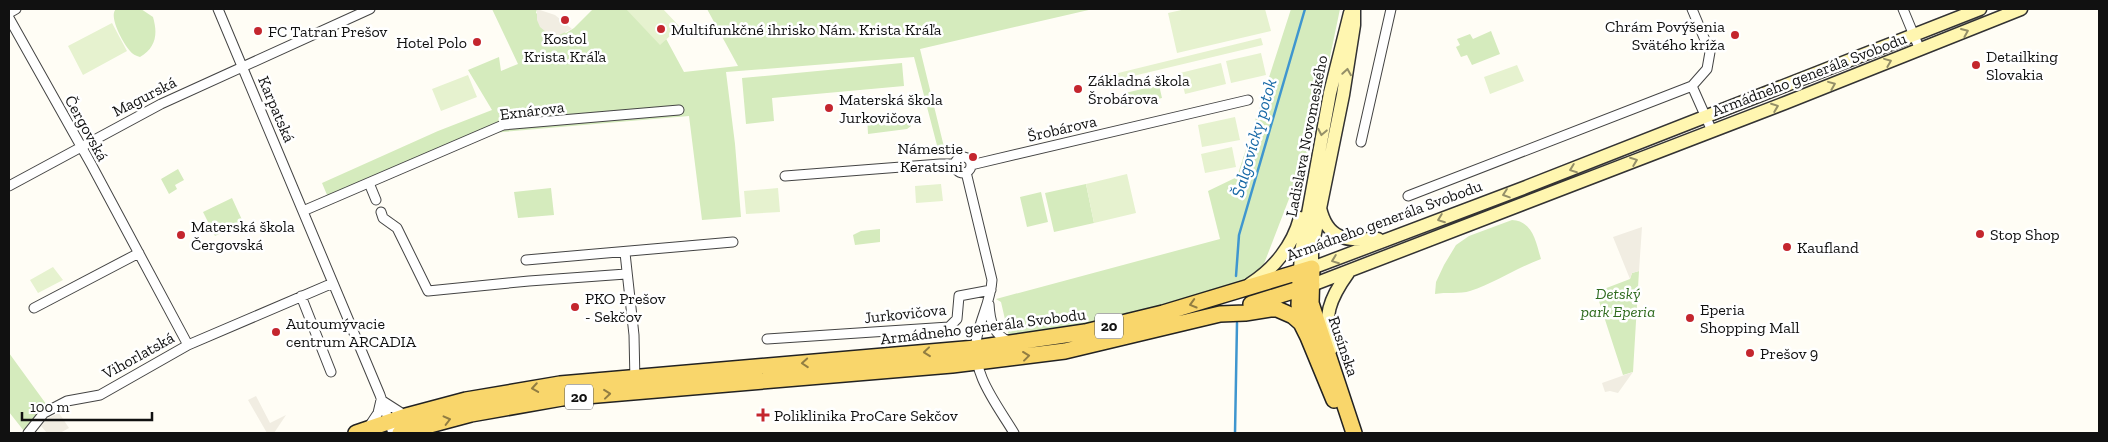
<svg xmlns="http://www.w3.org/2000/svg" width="2108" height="442" viewBox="0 0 2108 442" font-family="'Zilla Slab',serif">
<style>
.green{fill:#d5ebbd}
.pitch{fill:#e6f2cf}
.plaza{fill:#f1ede2}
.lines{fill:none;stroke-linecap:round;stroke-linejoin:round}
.stream{stroke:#3f96cf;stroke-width:2.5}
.street-casing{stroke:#444;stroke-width:11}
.secondary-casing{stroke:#333;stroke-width:15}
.primary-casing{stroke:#222;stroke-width:18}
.street{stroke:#fff;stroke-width:9}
.secondary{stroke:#fff6b0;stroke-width:12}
.primary{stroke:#f9d66b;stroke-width:15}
.oneway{stroke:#948f68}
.oneway2{stroke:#917d42}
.poi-dot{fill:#c4262e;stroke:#fff;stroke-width:2}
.labels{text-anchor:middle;stroke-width:5;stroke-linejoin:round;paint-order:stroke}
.shield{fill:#fff;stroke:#585858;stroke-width:1}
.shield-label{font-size:15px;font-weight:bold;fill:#111}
.poi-label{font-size:16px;fill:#111;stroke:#fff;text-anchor:start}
.street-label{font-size:16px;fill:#111;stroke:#fff}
.park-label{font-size:16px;font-style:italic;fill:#2f6b1f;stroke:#fff}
.water-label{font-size:18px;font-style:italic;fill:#1768a6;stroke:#fff}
</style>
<rect width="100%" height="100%" fill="#fffdf5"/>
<path class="green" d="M116 9H141L153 17C158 34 156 48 140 57 136 56 132 54 130 51 123 43 108 16 116 9Z
M492 9H537L536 13 566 33 574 28 593 9H650L684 72 738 66 707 9H1093L920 49 945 151 939 153 914 57 726 72 735 144 741 217 702 220 689 116 492 133 330 202 322 183 438 131 492 110 468 70 499 57 501 71 518 64Z
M1291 9H1340L1309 157 1302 165 1262 269 1233 292 1010 341 1001 302 996 299 1220 239 1208 191 1237 177Z
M1491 31 1500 54 1472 65 1467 55 1461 57 1456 47 1460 45 1457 39 1470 34 1473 39Z
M902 63 904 86 772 98 774 121 746 124 742 78Z
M1159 85 1162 98 1124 107 1121 94Z
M867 115 907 120 911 123V126L907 129 868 134Z
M178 169 184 180 175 185 177 189 169 194 161 179Z
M1086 184 1094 223 1054 232 1045 193Z
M551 188 554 215 518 218 514 192Z
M1041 192 1048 222 1027 227 1020 197Z
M232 198 243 222 215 236 203 212Z
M1512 220C1533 221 1536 242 1541 259 1516 268 1495 283 1470 291 1461 294 1445 292 1435 294L1436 282 1444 265 1456 245 1469 236Z
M880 229V242L855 245 853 235 861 231Z
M1639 271 1633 372 1623 375 1596 292 1630 279 1632 273Z
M9 353 49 408 24 431 9 412Z"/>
<path class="pitch" d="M626 9H663L680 27 660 45Z
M1186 9H1265L1271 31 1177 53 1168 13Z
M112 23 127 51 83 75 68 46Z
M1261 38 1263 45 1108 82 1106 76Z
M1261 53 1266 75 1231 83 1226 61Z
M1221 63 1226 84 1185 94 1180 73Z
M1517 65 1524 81 1490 94 1484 77Z
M468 75 477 97 441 111 432 89Z
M1235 117 1240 140 1202 147 1198 125Z
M1232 147 1236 167 1205 173 1201 154Z
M1127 174 1136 213 1094 223 1086 184Z
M941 184 943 201 916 203 915 186Z
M778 188 780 212 746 214 744 191Z
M53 267 63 280 38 293 30 280Z"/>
<path class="plaza" d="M537 9 555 15 572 29 559 35 546 32 540 27 537 20Z
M1642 227 1639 271 1632 273 1630 279 1613 237Z
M1633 372 1618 393 1610 391 1605 392 1602 383Z
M256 396 270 423 286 415 274 433H267L248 400Z
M59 413 69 428 60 433H47L41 426 48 418Z"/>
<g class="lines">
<path class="stream" d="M1236 276 1239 235 1305 9
M1235 433 1237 323"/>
<defs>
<path id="street" d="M218 9 380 395 393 433
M1903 9 1920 50
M9 13 16 9
M9 18 91 164 188 345
M1692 86 1712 131
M1361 142 1391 9
M955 165a8 8 0 1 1 16 0a8 8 0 1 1-16 0Z
M971 165 1248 100
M966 172 992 280C991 300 981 317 977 337 969 371 998 406 1014 433
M785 176 940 164H955
M369 183 376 200
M9 186 161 104 370 9
M1408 196 1692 86 1707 69 1710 52 1692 9
M303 211 503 125 679 110
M381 212 383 218 397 228 428 291 529 281 626 274
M625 253 634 335 635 382
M526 260 733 242
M301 296 331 372
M989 304C990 321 993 335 1010 342
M34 308 139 253
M767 339 949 327 957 319 959 296 991 290
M381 400 406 416
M368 428 378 413 381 400
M28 433 44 413 67 401 100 395 188 345 333 283"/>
<path id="secondary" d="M1354 9V25L1343 95 1312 248V268L1526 187 1980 9
M1320 208C1328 242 1348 240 1378 239
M1300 271 1301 252 1330 93 1350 13
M1250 284C1274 269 1293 245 1300 218
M1312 285 1785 103 2021 9
M1332 348C1322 317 1330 298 1348 273"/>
<path id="primary" d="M1300 280 1299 305 1306 329
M1251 304 1312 285
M356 433 406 416 466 400 560 384 976 348 1085 332 1163 313 1312 268 1311 303 1354 433
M400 433 471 414 562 398 952 365 1065 351 1220 314 1245 313 1270 309H1277L1293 316 1301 323 1308 337 1334 400"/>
</defs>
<use href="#street" class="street-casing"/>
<use href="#secondary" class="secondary-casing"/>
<use href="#primary" class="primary-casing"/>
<use href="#street" class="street"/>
<use href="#secondary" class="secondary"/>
<use href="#primary" class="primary"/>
</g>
<defs><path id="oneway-chevron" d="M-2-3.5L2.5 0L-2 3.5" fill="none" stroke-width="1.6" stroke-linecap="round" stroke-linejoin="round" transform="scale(1.25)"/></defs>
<g class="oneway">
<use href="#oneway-chevron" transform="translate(1965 32) rotate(-23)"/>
<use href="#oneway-chevron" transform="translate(1888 62) rotate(-22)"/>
<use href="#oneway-chevron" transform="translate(1347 72) rotate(-81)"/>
<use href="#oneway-chevron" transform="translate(1832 85) rotate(-22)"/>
<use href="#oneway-chevron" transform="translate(1775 107) rotate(-21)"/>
<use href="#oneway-chevron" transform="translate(1322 132) rotate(101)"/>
<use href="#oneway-chevron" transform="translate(1634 161) rotate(-21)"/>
<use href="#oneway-chevron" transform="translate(1573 169) rotate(159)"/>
<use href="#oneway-chevron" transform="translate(1506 194) rotate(161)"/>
<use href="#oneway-chevron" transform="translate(1441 219) rotate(159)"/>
<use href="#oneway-chevron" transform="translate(1335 260) rotate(159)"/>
</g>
<g class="oneway2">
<use href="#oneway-chevron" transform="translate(1193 304) rotate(164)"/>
<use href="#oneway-chevron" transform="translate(927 352) rotate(174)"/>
<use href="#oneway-chevron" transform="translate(1026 356) rotate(-7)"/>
<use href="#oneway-chevron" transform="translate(805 363) rotate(176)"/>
<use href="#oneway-chevron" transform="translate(535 388) rotate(171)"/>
<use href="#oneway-chevron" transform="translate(607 394) rotate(-6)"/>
<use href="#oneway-chevron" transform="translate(447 420) rotate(-14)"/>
</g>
<g class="poi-dot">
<circle cx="565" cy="20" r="5"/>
<circle cx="661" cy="29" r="5"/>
<circle cx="258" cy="31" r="5"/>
<circle cx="1735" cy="35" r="5"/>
<circle cx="477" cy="42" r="5"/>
<circle cx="1976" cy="65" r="5"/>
<circle cx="1078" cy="89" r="5"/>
<circle cx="829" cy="108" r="5"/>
<circle cx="973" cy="157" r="5"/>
<circle cx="1980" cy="234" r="5"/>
<circle cx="181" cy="235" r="5"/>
<circle cx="1787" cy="247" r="5"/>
<circle cx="575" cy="307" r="5"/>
<circle cx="1690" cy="318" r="5"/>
<circle cx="276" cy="332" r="5"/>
<circle cx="1750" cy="353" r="5"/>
<path d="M760.5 407.5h5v5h5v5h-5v5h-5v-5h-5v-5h5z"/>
</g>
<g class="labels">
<g class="shield">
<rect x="1095" y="313.5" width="28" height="25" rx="4"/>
<rect x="565" y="384.5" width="28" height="25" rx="4"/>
</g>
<g class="shield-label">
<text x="1109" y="331">20</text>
<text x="579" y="402">20</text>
</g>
<g class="poi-label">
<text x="1725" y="32" text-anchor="end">Chrám Povýšenia<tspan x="1725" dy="18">Svätého kríža</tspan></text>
<text x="671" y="35">Multifunkčné ihrisko Nám. Krista Kráľa</text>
<text x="268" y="37">FC Tatran Prešov</text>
<text x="565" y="44" text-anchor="middle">Kostol<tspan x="565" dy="18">Krista Kráľa</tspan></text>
<text x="467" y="48" text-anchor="end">Hotel Polo</text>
<text x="1986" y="62">Detailking<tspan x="1986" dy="18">Slovakia</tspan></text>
<text x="1088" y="86">Základná škola<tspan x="1088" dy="18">Šrobárova</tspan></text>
<text x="839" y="105">Materská škola<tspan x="839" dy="18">Jurkovičova</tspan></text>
<text x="963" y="154" text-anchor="end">Námestie<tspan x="963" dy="18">Keratsini</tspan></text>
<text x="191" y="232">Materská škola<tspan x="191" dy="18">Čergovská</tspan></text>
<text x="1990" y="240">Stop Shop</text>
<text x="1797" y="253">Kaufland</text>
<text x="585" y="304">PKO Prešov<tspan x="585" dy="18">- Sekčov</tspan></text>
<text x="1700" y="315">Eperia<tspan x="1700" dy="18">Shopping Mall</tspan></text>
<text x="286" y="329">Autoumývacie<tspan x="286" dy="18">centrum ARCADIA</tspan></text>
<text x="1760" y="359">Prešov 9</text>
<text x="774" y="421">Poliklinika ProCare Sekčov</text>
</g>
<g class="street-label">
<text transform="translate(1809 74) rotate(-21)" y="6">Armádneho generála Svobodu</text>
<text transform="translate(144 96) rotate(-27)" y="6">Magurská</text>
<text transform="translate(277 109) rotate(67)" y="6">Karpatská</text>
<text transform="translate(532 110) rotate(-7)" y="6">Exnárova</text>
<text transform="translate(87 128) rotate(61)" y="6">Čergovská</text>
<text transform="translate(1062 128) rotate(-13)" y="6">Šrobárova</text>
<text transform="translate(1306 136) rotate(-79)" y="6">Ladislava Novomeského</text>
<text transform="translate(1384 220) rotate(-20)" y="6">Armádneho generála Svobodu</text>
<text transform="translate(905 313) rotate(-6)" y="6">Jurkovičova</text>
<text transform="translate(983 326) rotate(-7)" y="6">Armádneho generála Svobodu</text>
<text transform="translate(1344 346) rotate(71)" y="6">Rusínska</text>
<text transform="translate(138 355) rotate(-29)" y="6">Vihorlatská</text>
</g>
<g class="park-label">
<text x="1618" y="299">Detský<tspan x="1618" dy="18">park Eperia</tspan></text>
</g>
<g class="water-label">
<text transform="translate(1254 138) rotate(-74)" y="6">Šalgovícky potok</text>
</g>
</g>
<rect width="2108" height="442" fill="none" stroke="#111111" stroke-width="20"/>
<path d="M22 412v8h130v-8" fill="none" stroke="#111111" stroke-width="2.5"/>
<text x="30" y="412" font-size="15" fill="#111111" stroke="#ffffff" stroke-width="4" paint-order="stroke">100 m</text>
</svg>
